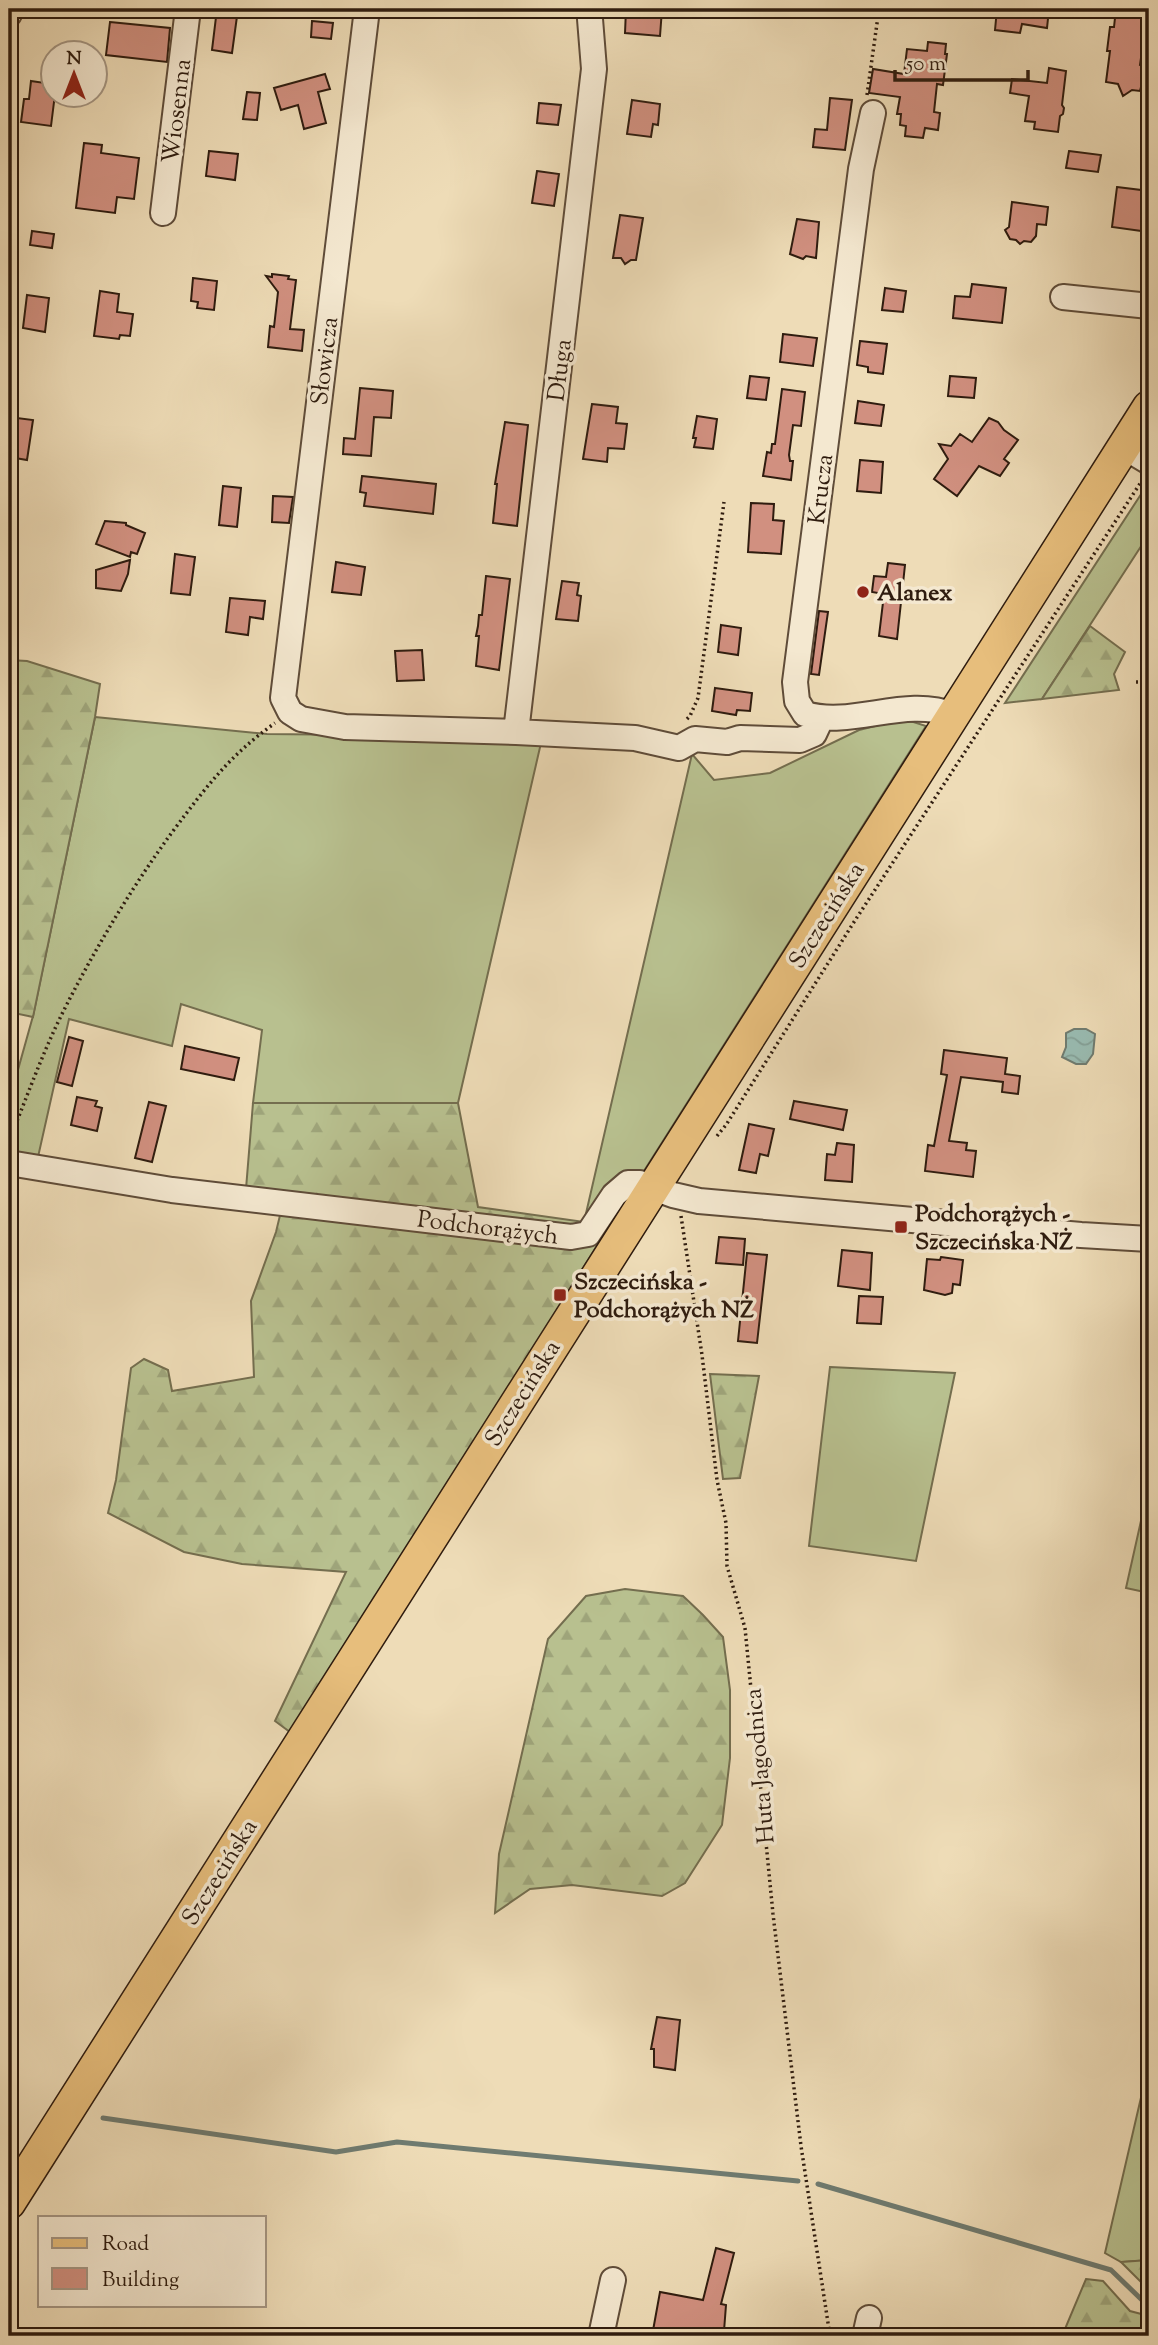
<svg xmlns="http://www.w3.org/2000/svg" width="1158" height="2345" viewBox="0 0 1158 2345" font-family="'Sorts Mill Goudy',serif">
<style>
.grass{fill:#b8c08f;stroke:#746e4f;stroke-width:2}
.forest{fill:url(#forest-firs);stroke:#746e4f;stroke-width:2}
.water{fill:url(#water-waves);stroke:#6f7b70;stroke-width:2}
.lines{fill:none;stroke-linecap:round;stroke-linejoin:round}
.stream{stroke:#6f7b70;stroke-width:5}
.building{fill:#d19080;stroke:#2f1c0f;stroke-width:2}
.minor-casing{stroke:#5f4c39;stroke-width:28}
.major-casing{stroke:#2f1c0f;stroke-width:35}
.path{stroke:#2f1c0f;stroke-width:3.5;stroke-dasharray:2 3.5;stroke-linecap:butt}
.minor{stroke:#f4e8d0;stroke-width:24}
.major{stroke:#e7be7c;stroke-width:32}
.poi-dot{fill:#8f2418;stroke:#f4e8d0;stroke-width:2.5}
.labels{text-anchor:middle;stroke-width:7;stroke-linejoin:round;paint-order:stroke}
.street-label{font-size:24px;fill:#2f1c0f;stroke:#f4e8d0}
.poi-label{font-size:24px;font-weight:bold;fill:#2f1c0f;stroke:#f4e8d0;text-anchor:start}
</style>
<defs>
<pattern id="forest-firs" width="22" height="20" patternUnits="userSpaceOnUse" patternTransform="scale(1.75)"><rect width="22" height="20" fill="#b8c08f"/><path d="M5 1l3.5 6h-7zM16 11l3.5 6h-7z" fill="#9ea47a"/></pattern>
<pattern id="water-waves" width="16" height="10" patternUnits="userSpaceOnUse" patternTransform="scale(1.75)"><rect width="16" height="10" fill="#99bbb1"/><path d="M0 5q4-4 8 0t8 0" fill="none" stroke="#84a097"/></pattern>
</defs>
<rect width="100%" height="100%" fill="#eedcb7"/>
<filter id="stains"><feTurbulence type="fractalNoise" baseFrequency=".00286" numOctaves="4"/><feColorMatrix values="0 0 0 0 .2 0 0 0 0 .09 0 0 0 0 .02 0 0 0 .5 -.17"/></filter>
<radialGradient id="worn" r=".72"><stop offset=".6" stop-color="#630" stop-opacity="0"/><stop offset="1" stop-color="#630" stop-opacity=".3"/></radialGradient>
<path class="grass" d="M1149 482V534L1042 699 1005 703Z
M95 717 267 734 454 736 541 743 458 1103H253L262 1030 181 1004 172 1046 69 1019 38 1157 9 1154V1102L33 1016Z
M904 719 926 726 611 1223 584 1222 692 754 714 780 770 773 859 730Z
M830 1367 955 1373 916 1561 809 1546Z
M1149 1485V1593L1126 1588Z
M1149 2063V2260L1121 2262 1105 2253Z"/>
<path class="forest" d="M1090 626 1125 652 1114 674 1119 690 1042 699Z
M9 660 27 661 100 684 95 717 33 1017 9 1012Z
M253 1103H458L478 1207 584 1222 611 1223 294 1735 275 1721 346 1572 242 1564 184 1552 108 1513 116 1480 131 1368 144 1359 168 1370 172 1391 254 1377 251 1301 276 1232 282 1207 246 1189Z
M710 1374 759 1376 740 1478 723 1479Z
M625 1589 683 1596 703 1615 723 1637 730 1690V1758L722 1825 685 1883 662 1896 572 1885 530 1889 495 1913 499 1854 548 1639 586 1596Z
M1149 2260V2290L1121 2262Z
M1086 2279 1103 2281 1130 2311 1149 2316V2336H1062Z"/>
<path class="water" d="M1074 1029H1086L1095 1034 1093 1054 1086 1064H1076L1062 1057 1066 1047V1033Z"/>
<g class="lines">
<path class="stream" d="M103 2118 336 2152 397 2142 798 2181
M818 2184 1111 2270 1142 2300 1149 2301"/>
</g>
<path class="building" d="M217 9H238L232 53 212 50Z
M626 9H662L660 36 625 33Z
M997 9H1049L1047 28 1022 24 1020 33 995 30Z
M1116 9H1148L1140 65 1147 66 1144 87H1141L1140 91 1132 90 1123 96 1118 84 1106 82 1110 51H1107L1110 27H1114Z
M312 21 333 23 331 39 311 37Z
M110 22 170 28 167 62 106 55Z
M928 42 946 44 945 54H947L943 85 937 84 934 112 940 113 938 130 925 128 923 138 905 136 906 126 900 125 901 114H897L900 97 869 93 873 69 904 74 907 49 927 51Z
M1049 68 1066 71 1062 105 1064 108 1063 114 1060 116 1058 132 1034 129 1035 122 1025 121 1029 96 1010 93 1012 79 1047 83Z
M325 74 330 89 318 92 326 123 304 129 298 105 281 110 274 88Z
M31 81 52 84V94H55L51 126 21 122 24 99H29Z
M247 92 260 93 257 120 243 119Z
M830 98 852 100 845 150 813 147 815 129 827 130Z
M632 100 660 104 658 125 653 124 651 137 627 134Z
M539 103 561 105 558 125 537 123Z
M84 143 102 145 101 153 139 158 134 199 117 197 115 213 76 208Z
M209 151 238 154 235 180 206 176Z
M1069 151 1101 155 1098 172 1066 168Z
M537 171 559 174 554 206 532 203Z
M1117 187 1149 191V232L1112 227Z
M1012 202 1048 207 1046 225 1037 224 1036 236 1031 242 1024 241 1020 244 1016 240 1010 239 1005 230 1009 227Z
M620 215 643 218 636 260H631L625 264 621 258H613Z
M797 219 819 222 816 258 806 256 803 259 790 254Z
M32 231 54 234 52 248 30 245Z
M272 274 289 276 288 279 296 280 290 329 304 330 302 351 268 347 270 326 274 327 278 292 266 276 272 277Z
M193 278 217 281 214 310 197 308 198 302 191 301Z
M972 284 1006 288 1002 323 953 318 955 296 970 297Z
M885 288 906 291 903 312 882 310Z
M100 291 119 294 117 312 133 314 130 336 120 335 119 339 94 336Z
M27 295 49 298 45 332 23 328Z
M783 334 817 338 813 366 780 362Z
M860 341 887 344 883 374 868 372V367L857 365Z
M750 376 769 378 766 400 747 398Z
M950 376 976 378 974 398 948 396Z
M360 388 393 391 391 418 374 417 371 456 343 454 344 438 355 439Z
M782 389 805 392 801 426 793 425 789 455 790 461H793L791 480 763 476 767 452 771 453 772 444H775Z
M858 401 884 405 881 426 855 423Z
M592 404 618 407 616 423 627 424 624 449 608 448 607 462 583 459Z
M697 416 717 419 713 449 694 447 696 438H693Z
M9 417 33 420 27 460 9 457Z
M989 418 998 422 1004 430 1018 440 1004 459 1009 463 1000 476 979 466 957 496 934 479 948 459 939 444 951 446 960 434 972 442Z
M505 422 528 425 517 526 493 523 497 484H495Z
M860 460 883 462 881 493 857 491Z
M362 476 436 484 433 514 364 506 366 493 360 492Z
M223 486 241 488 237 527 219 525Z
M273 496 293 497 289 523 272 522Z
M751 503 774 504 773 520 784 521 781 554 748 552Z
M105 521 126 523V525L145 533 137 554 131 552 130 557 96 544Z
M175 554 195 557 190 595 171 593Z
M130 560 128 574 121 591 96 588V570Z
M336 562 365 567 361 595 332 592Z
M888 563 905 565 897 639 879 636 884 594 872 592 874 576 886 577Z
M486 576 510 579 499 670 476 666 479 636H476L478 626 479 615H482Z
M562 581 579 583 577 595 581 596 578 621 556 619Z
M230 598 265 601 263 619 250 617 248 635 226 632Z
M819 611 828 612 819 675 811 674Z
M721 625 741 628 738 655 718 652Z
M422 650 424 680 397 681 395 651Z
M715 688 752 693 750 711 737 710 736 715 712 711Z
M69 1037 83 1041 72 1086 57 1082Z
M185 1046 239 1058 234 1080 181 1069Z
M944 1050 1007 1058 1005 1074 1020 1076 1018 1094 1002 1092 1003 1082 961 1077 949 1141 967 1143 966 1150 976 1151 973 1177 925 1171 928 1145 934 1146 947 1075 941 1074Z
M77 1097 97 1101 95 1106 102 1108 97 1131 71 1125Z
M794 1101 847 1110 843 1130 790 1119Z
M149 1102 166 1106 152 1162 135 1158Z
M749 1124 774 1129 768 1156 760 1154 756 1173 739 1170Z
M837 1143 854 1145 852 1182 825 1180 827 1154 835 1155Z
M719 1237 745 1239 743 1265 716 1263Z
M842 1250 872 1253 870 1290 838 1286Z
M747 1253 767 1255 757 1343 738 1341Z
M941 1257 963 1260 960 1285 953 1284 952 1293 945 1295 924 1290 927 1259 940 1260Z
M859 1296 883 1297 881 1324 857 1323Z
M657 2017 680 2020 675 2070 654 2067V2049H651Z
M716 2248 734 2253 721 2304 726 2305 724 2331 683 2328 682 2336H652L660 2292 703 2300Z"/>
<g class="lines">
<defs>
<path id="minor" d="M367 9 283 698 290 712 301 719 345 727 516 732 635 738 679 748 695 739 727 742 740 738 800 740 814 734 821 719
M9 14V9
M873 113 861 169 795 682 797 701 805 714C853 728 905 696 953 715
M163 213 188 9
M1063 297 1149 306
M1124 447 1149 462
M516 732 594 69 590 19 591 9
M9 1163 172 1190 571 1237 588 1234 614 1195 628 1183H640L673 1195 699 1201 1081 1235 1149 1239
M601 2336 613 2280
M865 2336 869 2318"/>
<path id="major" d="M9 2203 1149 407"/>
</defs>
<use href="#minor" class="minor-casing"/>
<use href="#major" class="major-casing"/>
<path class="path" d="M867 95 879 9
M1136 682H1149
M687 719 690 716 698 698 724 502
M717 1136 726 1125 854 922 1143 479
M9 1141C27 1097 43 1051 65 1008 96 947 132 887 173 831 206 787 230 755 275 723
M681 1216 702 1355 717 1480 726 1523 727 1566 745 1628 773 1914 801 2146 830 2336
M9 2239 17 2226"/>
<use href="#minor" class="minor"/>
<use href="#major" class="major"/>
</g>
<g class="poi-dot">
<circle cx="863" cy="592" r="7"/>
<rect x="894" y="1220" width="14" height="14" rx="3.5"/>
<rect x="553" y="1288" width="14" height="14" rx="3.5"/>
</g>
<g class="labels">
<g class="street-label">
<text transform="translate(176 111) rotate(-83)" y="8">Wiosenna</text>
<text transform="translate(324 361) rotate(-83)" y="8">Słowicza</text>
<text transform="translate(559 370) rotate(-83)" y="8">Długa</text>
<text transform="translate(820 489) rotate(-83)" y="8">Krucza</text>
<text transform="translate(826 915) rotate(-58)" y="8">Szczecińska</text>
<text transform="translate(488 1227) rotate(7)" y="8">Podchorążych</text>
<text transform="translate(522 1393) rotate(-58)" y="8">Szczecińska</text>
<text transform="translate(759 1766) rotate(-95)" y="8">Huta Jagodnica</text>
<text transform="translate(219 1872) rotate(-58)" y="8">Szczecińska</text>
</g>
<g class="poi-label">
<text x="877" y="600">Alanex</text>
<text x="915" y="1221">Podchorążych -<tspan x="915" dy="28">Szczecińska NŻ</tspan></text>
<text x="574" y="1289">Szczecińska -<tspan x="574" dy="28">Podchorążych NŻ</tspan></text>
</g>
</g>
<rect width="1158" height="2345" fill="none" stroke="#eedcb7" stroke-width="35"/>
<rect x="10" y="10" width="1137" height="2324" fill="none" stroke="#2f1c0f" stroke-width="3.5"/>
<rect x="18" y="18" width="1123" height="2310" fill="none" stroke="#2f1c0f" stroke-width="2"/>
<rect x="38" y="2216" width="228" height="91" fill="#f4e8d0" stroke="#a59683" stroke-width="2"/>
<rect x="52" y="2238" width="35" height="10" fill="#e7be7c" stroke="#a59683" stroke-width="2"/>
<text x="102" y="2250" font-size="21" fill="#2f1c0f">Road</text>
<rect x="52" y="2268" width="35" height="21" fill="#d19080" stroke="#a59683" stroke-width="2"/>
<text x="102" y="2286" font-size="21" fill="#2f1c0f">Building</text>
<g transform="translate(74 74)"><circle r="33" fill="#f4e8d0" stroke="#a59683" stroke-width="2"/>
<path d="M0-5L12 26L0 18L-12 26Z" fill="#8f2418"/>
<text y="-10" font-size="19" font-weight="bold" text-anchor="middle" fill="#2f1c0f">N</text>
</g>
<path d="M895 70v10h133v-10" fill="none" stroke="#2f1c0f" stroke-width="3.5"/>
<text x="906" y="70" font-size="21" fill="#2f1c0f" stroke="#f4e8d0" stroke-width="5" paint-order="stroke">50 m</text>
<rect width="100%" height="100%" filter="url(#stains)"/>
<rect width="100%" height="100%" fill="url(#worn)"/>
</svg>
